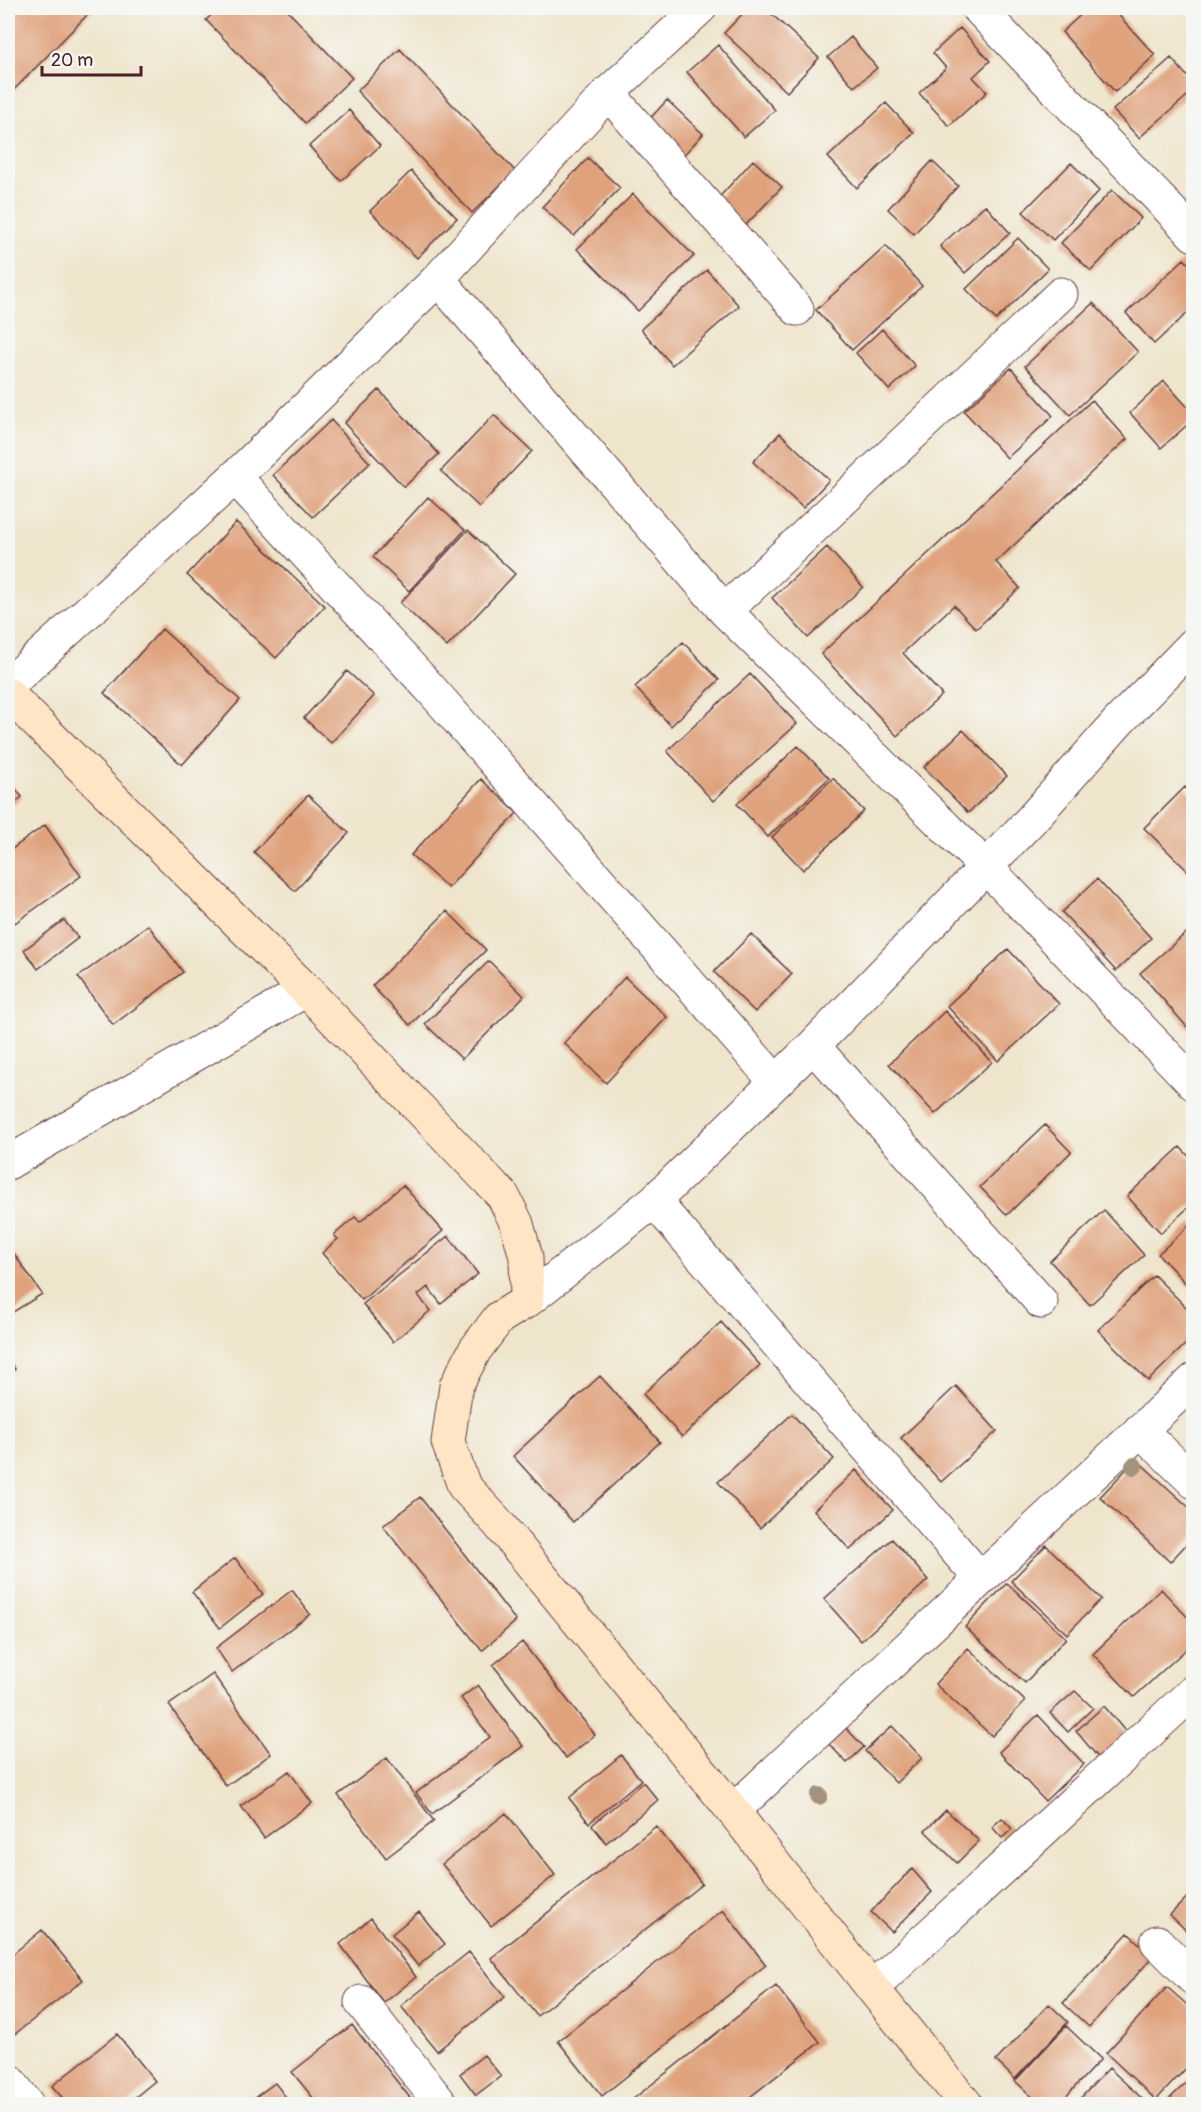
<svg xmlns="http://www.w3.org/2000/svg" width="1201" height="2112" viewBox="0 0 1201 2112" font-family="Pangolin,sans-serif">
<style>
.building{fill:#dfa27d}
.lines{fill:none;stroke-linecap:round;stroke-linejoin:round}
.minor-casing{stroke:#633d43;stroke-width:35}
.tertiary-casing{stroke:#633d43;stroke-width:35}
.secondary-casing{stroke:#633d43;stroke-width:35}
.minor{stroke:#fff;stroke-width:33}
.tertiary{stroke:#fff;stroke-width:33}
.secondary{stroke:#fee5c5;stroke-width:33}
.tree{fill:#a4927c}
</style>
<rect width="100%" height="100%" fill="#f6f6f2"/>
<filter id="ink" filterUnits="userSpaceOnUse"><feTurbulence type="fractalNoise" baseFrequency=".0167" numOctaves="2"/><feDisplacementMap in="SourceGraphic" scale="12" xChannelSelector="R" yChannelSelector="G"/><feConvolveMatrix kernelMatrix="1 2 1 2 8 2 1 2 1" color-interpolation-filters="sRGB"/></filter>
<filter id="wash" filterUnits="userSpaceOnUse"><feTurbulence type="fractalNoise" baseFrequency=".008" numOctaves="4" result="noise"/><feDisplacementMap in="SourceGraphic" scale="24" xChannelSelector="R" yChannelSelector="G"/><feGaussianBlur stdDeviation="1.35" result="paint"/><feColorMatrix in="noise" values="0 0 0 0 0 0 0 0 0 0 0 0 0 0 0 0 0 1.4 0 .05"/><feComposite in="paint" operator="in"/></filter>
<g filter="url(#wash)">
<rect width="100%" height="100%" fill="#efe5cc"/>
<g id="blocks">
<path class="building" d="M17 8H94L8 96V17Z
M219 8H285L352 78 305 123 206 20Z
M748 8H765L819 58 787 92 724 33Z
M1088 8H1112L1155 55 1115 92 1062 32Z
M960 28 990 61 973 77 987 92 949 126 919 93 946 68 933 53Z
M851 37 877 68 854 87 828 57Z
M718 45 775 110 744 137 687 72Z
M400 49 515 171 472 213 357 91Z
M1171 58 1194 84V90L1139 138 1113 110Z
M667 100 703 134 680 159 644 125Z
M886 103 914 133 857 188 828 157Z
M349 110 380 146 341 181 309 146Z
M588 158 620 188 574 236 542 207Z
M753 160 782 187 742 229 714 203Z
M932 161 958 186 914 234 888 209Z
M1071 163 1099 191 1053 240 1023 212Z
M411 171 457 218 417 258 370 211Z
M1112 190 1141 218 1091 271 1061 243Z
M633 194 694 256 638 311 577 249Z
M985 205 1010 233 965 273 940 246Z
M1018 238 1048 269 996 320 966 289Z
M886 246 922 286 852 350 816 310Z
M1184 259 1194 269V307L1154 344 1126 313Z
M707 270 739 306 672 365 641 329Z
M1093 303 1138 352 1070 415 1025 366Z
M882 329 915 366 889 390 856 353Z
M1011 368 1053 416 1007 458 964 411Z
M1164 381 1194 414V419L1161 448 1130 413Z
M379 390 439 454 404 487 344 423Z
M1092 400 1127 439 996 562 1020 588 976 629 954 605 903 653 942 695 897 736 821 654Z
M494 415 532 451 479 507 441 471Z
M331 420 370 463 313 517 273 475Z
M780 433 829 480 803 508 753 462Z
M428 497 465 530 409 591 373 557Z
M236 522 325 606 276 658 187 575Z
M468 530 515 574 447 647 400 603Z
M827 547 863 587 808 638 772 598Z
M162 629 240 700 182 765 104 693Z
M683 642 719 680 671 726 635 687Z
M347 671 374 696 331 743 304 718Z
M750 674 797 724 713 801 667 751Z
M963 730 1007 776 968 813 924 767Z
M798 746 829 778 768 837 737 804Z
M833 778 864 811 803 870 772 837Z
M8 779 22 797 8 809Z
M481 779 517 813 448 888 411 855Z
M1185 787 1194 796V877L1144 828Z
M308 795 349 833 295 891 254 852Z
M45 825 81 876 15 923 8 912V852Z
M1097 879 1151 938 1116 971 1062 912Z
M447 911 486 950 410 1025 372 986Z
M64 920 78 938 38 969 24 950Z
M148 925 183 972 113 1025 78 977Z
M1192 928 1194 930V1035L1140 973Z
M751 934 792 974 755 1012 714 972Z
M1008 949 1059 1004 998 1061 947 1006Z
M489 961 524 996 462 1059 425 1024Z
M625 977 667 1017 606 1083 564 1043Z
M945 1011 992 1062 935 1114 889 1064Z
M1045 1125 1071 1152 1007 1215 980 1187Z
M1180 1147 1194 1162V1202L1161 1233 1127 1196Z
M403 1185 443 1231 362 1300 322 1253 338 1239 334 1235 355 1217 360 1222Z
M1104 1210 1144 1255 1090 1305 1050 1261Z
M1192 1223 1194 1224V1292L1158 1254Z
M448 1236 478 1274 441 1304 428 1287 418 1295 430 1311 393 1342 363 1304Z
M8 1245 42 1294 10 1314 8 1310Z
M1154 1275 1194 1315V1336L1148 1381 1098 1330Z
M721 1322 760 1365 682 1437 643 1394Z
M8 1358 15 1369 8 1375Z
M600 1376 660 1442 573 1522 513 1456Z
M956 1386 997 1431 941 1482 901 1438Z
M792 1414 834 1459 760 1528 718 1482Z
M1136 1459 1194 1512V1536L1170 1562 1100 1497Z
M856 1470 893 1510 850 1550 814 1510Z
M420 1497 516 1621 482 1651 383 1526Z
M892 1539 928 1580 861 1641 824 1599Z
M1046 1545 1101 1599 1067 1634 1011 1581Z
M235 1558 263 1594 220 1628 192 1592Z
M1007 1583 1066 1638 1025 1683 965 1627Z
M1161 1589 1194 1624V1642L1134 1697 1093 1654Z
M292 1590 310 1614 232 1672 216 1648Z
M522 1642 595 1735 566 1758 493 1665Z
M968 1648 1025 1701 992 1736 935 1684Z
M213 1674 271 1754 226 1786 169 1705Z
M478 1685 523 1746 432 1814 416 1793 490 1737 461 1698Z
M1075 1691 1093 1708 1068 1732 1050 1713Z
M1104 1706 1130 1737 1102 1762 1076 1731Z
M1038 1715 1084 1764 1045 1801 999 1752Z
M892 1726 922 1758 896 1783 865 1751Z
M846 1728 864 1747 847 1763 829 1744Z
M621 1755 641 1780 589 1823 569 1798Z
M387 1758 434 1821 386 1858 338 1795Z
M289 1771 312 1803 264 1838 241 1806Z
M643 1782 658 1800 606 1843 592 1825Z
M946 1810 979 1841 957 1863 925 1831Z
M506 1813 555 1875 491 1926 442 1864Z
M1002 1818 1012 1829 1002 1838 992 1827Z
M656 1826 702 1884 537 2016 491 1958Z
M912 1869 932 1892 892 1932 871 1912Z
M1194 1890V1938L1170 1915Z
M723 1910 766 1965 602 2096 558 2041Z
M419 1912 445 1944 418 1966 392 1934Z
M371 1918 416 1977 384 2003 340 1944Z
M42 1930 83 1980 15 2034 8 2025V1958Z
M1128 1933 1153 1957 1089 2027 1063 2003Z
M469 1952 505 1997 437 2051 401 2006Z
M776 1986 820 2042 741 2104H627Z
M1167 1987 1194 2011V2060L1156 2100 1106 2053Z
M1049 2004 1068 2022 1015 2079 996 2061Z
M352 2025 415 2104H318L292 2072Z
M1066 2026 1101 2059 1059 2104H1040L1015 2081Z
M117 2034 155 2081 127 2104H68L52 2086Z
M484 2055 501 2076 476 2095 460 2074Z
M1109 2068 1148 2104H1075Z
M1194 2075V2104H1164Z
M275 2083 291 2104H246Z"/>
</g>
</g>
<g filter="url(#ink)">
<use href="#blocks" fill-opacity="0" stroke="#633d43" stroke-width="1.5"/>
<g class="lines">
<defs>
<path id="minor" d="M978 8 1194 235
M608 93 797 309
M438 279 725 611 986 867 1194 1084
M235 477 429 687 776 1082
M725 611 1061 294
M813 1046 1041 1302
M8 1163 306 990
M654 1201 980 1578
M527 1301 654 1201 813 1046 1031 820 1119 721 1194 644
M1140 1430 1194 1482
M733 1811 1194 1380
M1157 1942 1194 1979
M872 1988 1194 1691
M361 2002 441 2104
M8 2079 27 2104"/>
<path id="tertiary" d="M8 685 235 477 438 279 608 93 700 8"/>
<path id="secondary" d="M8 694 306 990 503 1196 517 1224 526 1257 527 1301 499 1318 475 1350 456 1386 448 1442 464 1486 497 1522 733 1811 872 1988 966 2104"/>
</defs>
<use href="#minor" class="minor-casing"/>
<use href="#tertiary" class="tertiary-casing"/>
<use href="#secondary" class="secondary-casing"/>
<use href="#minor" class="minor"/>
<use href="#tertiary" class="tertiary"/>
<use href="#secondary" class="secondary"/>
</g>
<g class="tree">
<circle cx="1134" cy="1466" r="9"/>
<circle cx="819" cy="1796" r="9"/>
</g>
</g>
<rect width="1201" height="2112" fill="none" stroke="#f6f6f2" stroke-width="30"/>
<path d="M42 66v9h99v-9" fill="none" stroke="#4a1f2b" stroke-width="3"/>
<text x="51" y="66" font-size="18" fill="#4a1f2b" stroke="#f6f6f2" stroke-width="4.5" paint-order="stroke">20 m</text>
</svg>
